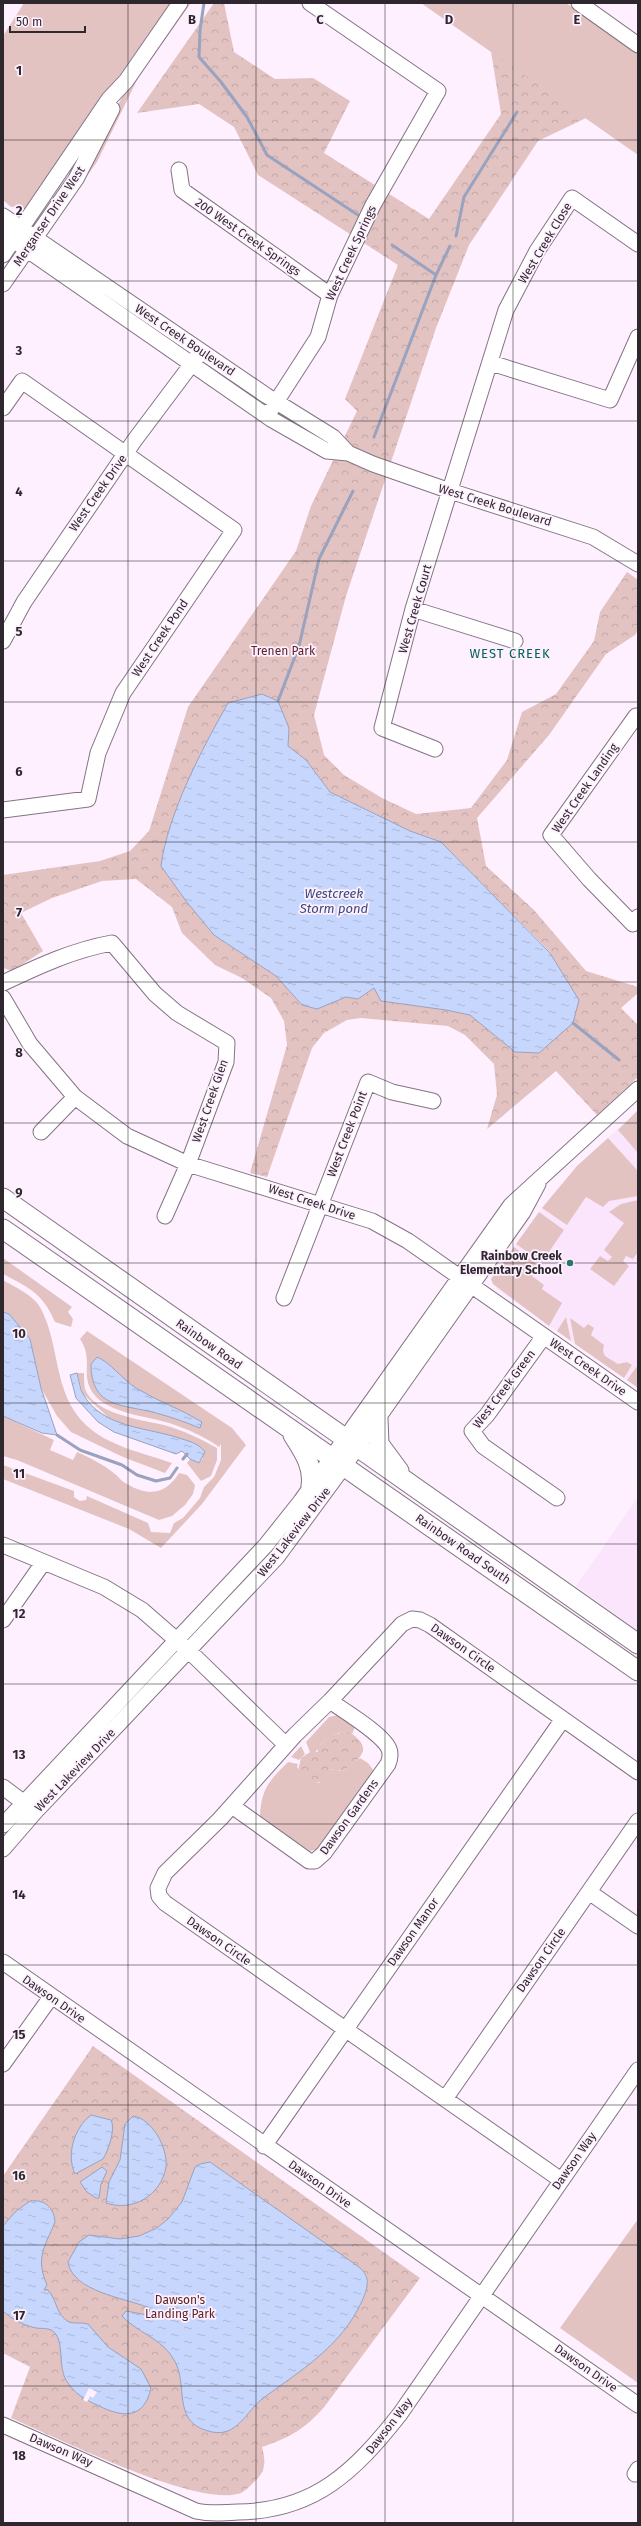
<svg xmlns="http://www.w3.org/2000/svg" width="641" height="2526" viewBox="0 0 641 2526" font-family="'Fira Sans',sans-serif">
<style>
.built{fill:#fbe5fd}
.grass{fill:#e3c3c2}
.forest{fill:url(#forest-crowns);fill-rule:evenodd}
.water{fill:url(#water-ripples);stroke:#99a2be}
.pier{fill:#fef0fe}
.lines{fill:none;stroke-linecap:round;stroke-linejoin:round}
.stream{stroke:#99a2be;stroke-width:3}
.minor-casing{stroke:#837484;stroke-width:17}
.major-casing{stroke:#837484;stroke-width:21}
.minor{stroke:#fff;stroke-width:15}
.major{stroke:#fff;stroke-width:19}
.grid{fill:none;stroke:#2e282e;stroke-width:1;stroke-opacity:0.55}
.poi-dot{fill:#2d746b;stroke:#fef0fe;stroke-width:1.5}
.labels{text-anchor:middle;stroke-width:3.5;stroke-linejoin:round;paint-order:stroke}
.street-label{font-size:12px;fill:#2e282e;stroke:#fef0fe}
.park-label{font-size:12px;fill:#5d2426;stroke:#fef0fe}
.poi-label{font-size:12px;font-weight:bold;fill:#2e282e;stroke:#fef0fe;text-anchor:end}
.neighbourhood-label{font-size:13px;letter-spacing:1px;fill:#006259;stroke:#fef0fe}
.water-label{font-size:13px;font-style:italic;fill:#394a7b;stroke:#fef0fe}
.grid-label{font-size:13px;text-anchor:middle;font-weight:bold;fill:#2e282e;stroke:#fef0fe;stroke-width:3.5;stroke-linejoin:round;paint-order:stroke}
</style>
<defs>
<pattern id="forest-crowns" width="20" height="18" patternUnits="userSpaceOnUse"><rect width="20" height="18" fill="#e3c3c2"/><path d="M2 6a3 3 0 1 1 6 0M12 15a3 3 0 1 1 6 0" fill="none" stroke="#c3a8a7"/></pattern>
<pattern id="water-ripples" width="26" height="14" patternUnits="userSpaceOnUse"><rect width="26" height="14" fill="#c7d6fc"/><path d="M2 4q2-2 4 0t4 0M15 11q2-2 4 0t4 0" fill="none" stroke="#abb8d8"/></pattern>
</defs>
<rect width="100%" height="100%" fill="#fef0fe"/>
<path class="built" d="M622 1125 638 1140V1388L497 1289 491 1279 549 1199 577 1166Z
M638 1497V1632L576 1586Z"/>
<path class="grass" d="M24 3H170L26 210 20 206 11 207 3 200V36Z
M187 3H191L138 78 97 162 76 191 123 95Z
M421 3H566L638 52V155Z
M638 1110V1153L618 1130Z
M608 1138 638 1171V1196L609 1201 603 1207 586 1197 567 1225 542 1208 577 1166Z
M638 1200V1252L633 1259 626 1256 623 1261 629 1266 614 1286 590 1269 600 1256 608 1261 612 1257 604 1250 624 1223 609 1212 621 1204Z
M539 1212 564 1230 542 1262 516 1244Z
M514 1247 539 1266 532 1276 544 1285 542 1289 562 1303 549 1326 493 1284 491 1279Z
M3 1258 72 1307 68 1312 73 1319 71 1327 55 1322C43 1294 30 1288 3 1274Z
M3 1280C15 1287 33 1295 40 1307 61 1345 52 1393 86 1425 108 1446 143 1453 172 1463L165 1473 123 1457 71 1432 57 1416 41 1388 30 1339 9 1314 3 1312Z
M566 1317 571 1341 557 1331Z
M570 1318 584 1328 588 1324 594 1328 591 1335 604 1345 603 1351 605 1356 618 1364 627 1362 632 1365 624 1378 575 1344Z
M87 1331 232 1428 246 1445 202 1504 161 1548 129 1529 3 1479V1465L74 1491V1497L80 1501 86 1500 87 1496 148 1523 151 1532 170 1533 174 1523 183 1518 200 1498 204 1487 214 1477 221 1460V1444L219 1447C204 1436 187 1429 169 1423 147 1416 101 1413 90 1388 82 1372 93 1358 80 1339Z
M638 1365V1388L627 1380Z
M77 1373H84C84 1378 84 1384 85 1389 94 1414 142 1420 164 1425 182 1430 201 1439 217 1448V1460L211 1476 201 1481 187 1463 190 1459 199 1463 203 1458 152 1431 130 1427 109 1418 83 1394Z
M3 1416 54 1440 50 1450 73 1460 77 1452C91 1458 104 1465 115 1474 119 1477 122 1482 127 1484 149 1497 166 1494 179 1473L187 1475 195 1485 193 1494 185 1505 172 1516 159 1520 17 1460 3 1456Z
M338 1715 355 1727 352 1734C340 1728 320 1740 316 1752H310L306 1742 329 1717Z
M301 1746 305 1754 299 1760 291 1757Z
M360 1758 368 1763 374 1771 320 1849 310 1851 260 1817C261 1789 269 1781 288 1762L298 1764 297 1767 309 1783H319L329 1769 343 1771Z
M638 2219V2383L560 2328Z"/>
<path class="forest" d="M214 3H224L234 52 275 79 313 78 350 101 324 153 429 219 501 114 491 51 586 118 538 141 469 245 436 328 346 596 314 715 324 755 344 775 382 798 416 814 471 808 507 760 522 712 556 694 594 641 600 612 627 572 638 580V630L635 635 606 654 549 735 477 818 486 866 534 910 586 971 638 987V993L621 1008 638 1025V1077L597 1115 556 1071 487 1129 497 1095 494 1064 465 1035 448 1026 361 1018 347 1020 324 1033 312 1048 267 1177 250 1173 287 1045 284 1021 271 998 242 978 215 965 182 933 172 907 136 879 102 881 52 898 21 913 43 951 12 971 3 968V875L100 861 130 851 149 831 188 707 296 551 311 506 357 411 345 399 398 265 258 175 234 127 199 104 137 113ZM289 728 288 746 306 760 330 792 410 831 441 842 551 953 539 1053 515 1052 470 1015 374 988 358 999 346 997 317 1008 302 1005 276 976 214 935 186 901 164 846 202 750Z
M345 1732C351 1732 354 1735 358 1739 372 1753 353 1763 343 1771L329 1769C325 1787 302 1789 298 1771L301 1758 310 1752H318L317 1748 329 1736Z
M93 2046 420 2278 325 2406C305 2429 291 2437 262 2447 266 2462 266 2471 254 2482 249 2487 244 2493 237 2494 191 2505 58 2438 11 2418L30 2367 3 2353V2176Z"/>
<path class="water" d="M262 694 278 701 289 728 288 746 306 760 330 792 410 831 441 842 550 953 579 1000 573 1023 539 1053 515 1052 470 1015 446 1010 381 1001 374 988 358 999 346 997 317 1009 302 1005 276 976 214 935 186 901 161 866C168 813 202 749 228 703Z
M3 1312 9 1314 30 1339 41 1388 57 1435 42 1433 3 1416Z
M97 1357C110 1362 122 1379 136 1388 157 1401 181 1409 202 1422L200 1428C185 1422 171 1417 156 1413 123 1404 91 1409 91 1364Z
M77 1373C79 1380 80 1389 83 1394 103 1429 149 1427 182 1439 192 1442 199 1444 205 1452L199 1463 190 1459 182 1451 176 1454 114 1432 98 1422 76 1398 70 1375Z
M91 2115 111 2120C116 2129 108 2151 103 2159L75 2174C66 2155 74 2128 91 2115Z
M133 2116C153 2119 168 2149 166 2167 161 2196 132 2212 106 2203L109 2182 120 2160 125 2124Z
M210 2162 359 2267C371 2277 368 2287 362 2301 341 2347 301 2370 262 2399 246 2412 237 2437 212 2432 173 2424 187 2391 177 2366 166 2339 140 2335 122 2316L126 2311 147 2315 150 2310 147 2307C124 2298 72 2291 68 2262L79 2242 89 2235 120 2239 139 2236 157 2228 168 2219 182 2202 195 2167 200 2164Z
M102 2167 107 2171 101 2184 99 2198H96L87 2192 80 2182Z
M30 2201C44 2199 54 2207 55 2222 45 2247 35 2257 47 2285L44 2290H48C57 2300 56 2315 69 2322 75 2324 82 2322 88 2324L108 2347 141 2369 151 2388C144 2419 124 2418 99 2406 86 2400 74 2394 66 2380 58 2367 64 2343 55 2333 49 2326 40 2330 32 2327 21 2324 12 2319 3 2311V2226L15 2212Z"/>
<path class="pier" d="M89 2388 97 2392 93 2398 90 2396 87 2402 83 2400Z"/>
<g class="lines">
<path class="stream" d="M204 3 200 30 199 57 221 82 247 117 267 155 358 215
M456 236 464 197 517 112
M392 245 436 275
M374 437 436 275 450 246
M278 701 299 646 319 559 353 491
M573 1023 619 1060
M57 1435 80 1450 122 1465 137 1475 156 1481 170 1478 177 1468
M183 1459 187 1454"/>
<defs>
<path id="minor" d="M579 3 638 45
M179 170 182 190 330 295
M3 216 267 396 333 437 348 453 373 464 450 491 593 537 638 564
M3 233 271 419 327 451 348 453
M3 255 109 99 126 81 180 3
M3 284 76 179 112 109
M491 363 610 400 638 337
M3 408 22 381 234 530 123 693 98 753 88 799 3 810
M267 416 318 337 330 295 373 205 438 91 310 3
M413 609 515 641
M3 641 24 602 134 441 197 357
M638 717 636 716 551 835 589 879 633 924 638 917
M435 749 382 728 413 609 506 310 537 251 572 198 638 244
M3 983C39 966 73 950 112 943L155 994 177 1013 227 1043 226 1062 188 1164 165 1216
M3 998 30 1044 75 1097 127 1136 188 1164 372 1221 408 1241 638 1402
M41 1132 75 1097
M284 1298 368 1082 392 1092 433 1101
M544 1336 487 1415 472 1431 483 1446 557 1498
M3 1545 104 1587 142 1610 188 1650 286 1745
M3 1620 43 1563
M638 1772 430 1625 420 1620 412 1619 402 1624 330 1701 295 1735 220 1819 165 1873 158 1888 159 1896 165 1903 445 2099 638 1821
M3 1787 31 1808
M232 1806 309 1861H315L324 1853 388 1764C390 1759 391 1754 389 1749 383 1734 344 1711 330 1701
M3 1825 266 1545 301 1501 511 1205 638 1089
M3 1849 35 1812 277 1557 344 1466 523 1212 538 1184
M589 1892 638 1926
M3 1962 638 2405
M3 2064 51 1997
M445 2099 561 2180
M264 2146 563 1719
M3 2425 196 2511C210 2514 224 2513 238 2512 315 2511 355 2471 400 2414L638 2070
M635 2474 638 2469"/>
<path id="major" d="M3 1198 638 1644
M3 1229 638 1671
M378 1419 379 1444 399 1471
M293 1435C303 1451 314 1466 311 1486"/>
</defs>
<use href="#minor" class="minor-casing"/>
<use href="#major" class="major-casing"/>
<use href="#minor" class="minor"/>
<use href="#major" class="major"/>
</g>
<path class="grid" d="M128 3V2523M256 3V2523M385 3V2523M513 3V2523M3 140H638M3 281H638M3 421H638M3 561H638M3 702H638M3 842H638M3 982H638M3 1123H638M3 1263H638M3 1403H638M3 1544H638M3 1684H638M3 1824H638M3 1965H638M3 2105H638M3 2245H638M3 2386H638"/>
<circle class="poi-dot" cx="570" cy="1263" r="4"/>
<g class="labels">
<g class="street-label">
<text transform="translate(49 216) rotate(-56)" y="4">Merganser Drive West</text>
<text transform="translate(248 237) rotate(35)" y="4">200 West Creek Springs</text>
<text transform="translate(545 243) rotate(-59)" y="4">West Creek Close</text>
<text transform="translate(351 253) rotate(-65)" y="4">West Creek Springs</text>
<text transform="translate(185 340) rotate(34)" y="4">West Creek Boulevard</text>
<text transform="translate(98 493) rotate(-55)" y="4">West Creek Drive</text>
<text transform="translate(495 505) rotate(17)" y="4">West Creek Boulevard</text>
<text transform="translate(415 609) rotate(-74)" y="4">West Creek Court</text>
<text transform="translate(160 638) rotate(-56)" y="4">West Creek Pond</text>
<text transform="translate(585 788) rotate(-55)" y="4">West Creek Landing</text>
<text transform="translate(210 1101) rotate(-71)" y="4">West Creek Glen</text>
<text transform="translate(347 1134) rotate(-69)" y="4">West Creek Point</text>
<text transform="translate(312 1202) rotate(18)" y="4">West Creek Drive</text>
<text transform="translate(209 1344) rotate(35)" y="4">Rainbow Road</text>
<text transform="translate(588 1367) rotate(35)" y="4">West Creek Drive</text>
<text transform="translate(504 1389) rotate(-53)" y="4">West Creek Green</text>
<text transform="translate(294 1532) rotate(-52)" y="4">West Lakeview Drive</text>
<text transform="translate(463 1549) rotate(35)" y="4">Rainbow Road South</text>
<text transform="translate(463 1648) rotate(35)" y="4">Dawson Circle</text>
<text transform="translate(75 1770) rotate(-46)" y="4">West Lakeview Drive</text>
<text transform="translate(349 1817) rotate(-54)" y="4">Dawson Gardens</text>
<text transform="translate(413 1932) rotate(-55)" y="4">Dawson Manor</text>
<text transform="translate(219 1941) rotate(35)" y="4">Dawson Circle</text>
<text transform="translate(541 1960) rotate(-55)" y="4">Dawson Circle</text>
<text transform="translate(54 1999) rotate(35)" y="4">Dawson Drive</text>
<text transform="translate(574 2161) rotate(-55)" y="4">Dawson Way</text>
<text transform="translate(320 2184) rotate(35)" y="4">Dawson Drive</text>
<text transform="translate(586 2368) rotate(35)" y="4">Dawson Drive</text>
<text transform="translate(389 2426) rotate(-52)" y="4">Dawson Way</text>
<text transform="translate(61 2450) rotate(23)" y="4">Dawson Way</text>
</g>
<g class="park-label">
<text x="283" y="655">Trenen Park</text>
<text x="180" y="2304">Dawson's<tspan x="180" dy="14">Landing Park</tspan></text>
</g>
<g class="poi-label">
<text x="562" y="1260">Rainbow Creek<tspan x="562" dy="14">Elementary School</tspan></text>
</g>
<g class="neighbourhood-label">
<text x="510" y="658">WEST CREEK</text>
</g>
<g class="water-label">
<text x="334" y="898">Westcreek<tspan x="334" dy="15">Storm pond</tspan></text>
</g>
</g>
<g class="grid-label">
<text x="192" y="24">B</text>
<text x="320" y="24">C</text>
<text x="449" y="24">D</text>
<text x="577" y="24">E</text>
<text x="19" y="75">1</text>
<text x="19" y="215">2</text>
<text x="19" y="355">3</text>
<text x="19" y="496">4</text>
<text x="19" y="636">5</text>
<text x="19" y="776">6</text>
<text x="19" y="917">7</text>
<text x="19" y="1057">8</text>
<text x="19" y="1197">9</text>
<text x="19" y="1338">10</text>
<text x="19" y="1478">11</text>
<text x="19" y="1618">12</text>
<text x="19" y="1759">13</text>
<text x="19" y="1899">14</text>
<text x="19" y="2039">15</text>
<text x="19" y="2180">16</text>
<text x="19" y="2320">17</text>
<text x="19" y="2460">18</text>
</g>
<rect width="641" height="2526" fill="none" stroke="#2e282e" stroke-width="8"/>
<path d="M10 26v6h75v-6" fill="none" stroke="#2e282e" stroke-width="2"/>
<text x="16" y="26" font-size="12" fill="#2e282e" stroke="#fef0fe" stroke-width="3" paint-order="stroke">50 m</text>
</svg>
